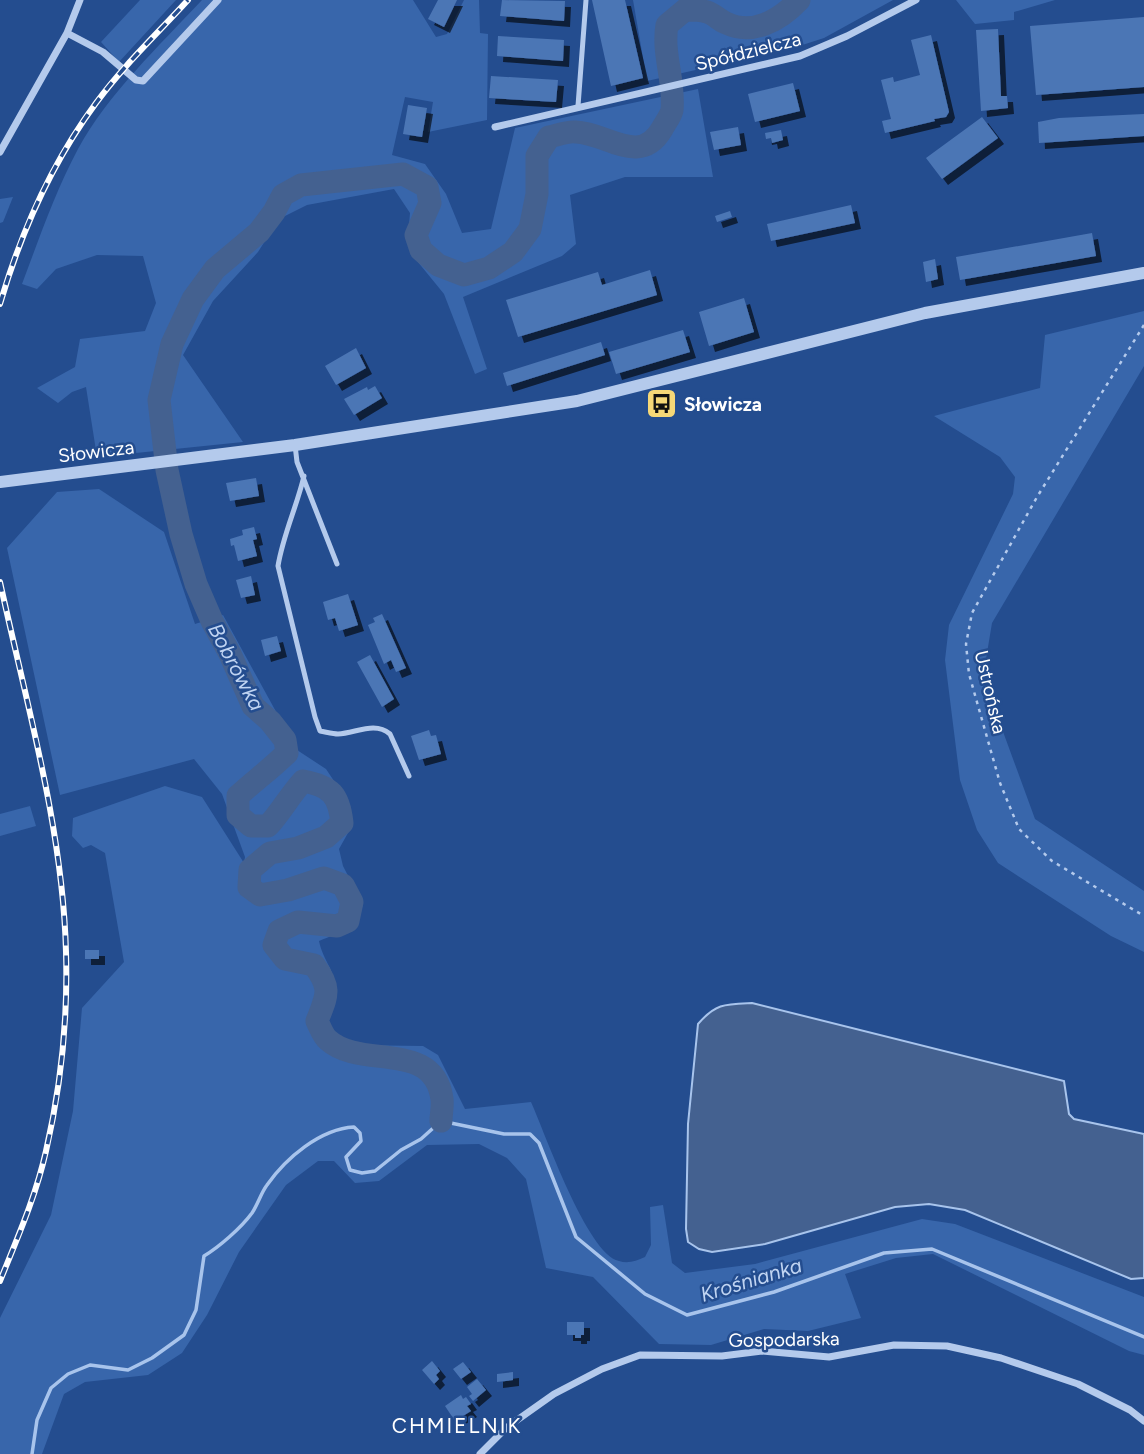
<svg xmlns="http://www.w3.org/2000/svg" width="1144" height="1454" viewBox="0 0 1144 1454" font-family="Figtree,sans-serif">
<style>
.green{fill:#3866ab}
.water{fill:#446190;stroke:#a8c4ec;stroke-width:2}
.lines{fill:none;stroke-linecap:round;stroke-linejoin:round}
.stream{stroke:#a8c4ec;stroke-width:3.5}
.river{stroke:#446190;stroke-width:23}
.building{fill:#4c76b5;filter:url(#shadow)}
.path{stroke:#b4caec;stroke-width:2.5;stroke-dasharray:3.5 5;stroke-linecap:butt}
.service{stroke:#b4caec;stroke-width:5}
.minor{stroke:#b4caec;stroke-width:7}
.tertiary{stroke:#b4caec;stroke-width:12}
.rail-casing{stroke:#fff;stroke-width:6}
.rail{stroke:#244d8f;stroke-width:3.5;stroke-dasharray:10;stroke-linecap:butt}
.labels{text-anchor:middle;stroke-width:5;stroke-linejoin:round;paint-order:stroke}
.street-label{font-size:19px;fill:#fff;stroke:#244d8f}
.poi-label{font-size:19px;font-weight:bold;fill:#fff;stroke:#244d8f;text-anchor:start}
.water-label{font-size:21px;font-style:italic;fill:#c0d4f2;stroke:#244d8f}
.neighbourhood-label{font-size:21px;letter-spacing:2px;fill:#fff;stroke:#244d8f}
</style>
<defs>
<filter id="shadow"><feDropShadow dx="6" dy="6" stdDeviation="0" flood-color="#0009"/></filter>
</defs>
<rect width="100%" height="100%" fill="#244d8f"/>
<path class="green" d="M140 0H176L119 62 101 42Z
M202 0H413L436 37 447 34 464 0H479L480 33 488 34 487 120 428 132 433 102 405 97 392 155 425 164 446 194 462 233 491 229 515 128 698 89 713 177H625L570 195 576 244 562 256 463 297 487 369 475 374 444 294 413 256 408 237 410 213 394 189 307 205 279 219 258 252 213 301 183 355 243 442 97 457 86 387 72 392 58 403 37 388 75 367 80 339 145 331 156 303 143 256 97 255 56 269 37 289 22 284C39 239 55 192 78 149 107 95 160 45 202 0Z
M633 0H893L824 38 793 48 647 81Z
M956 0H1055L1014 12V20L975 24Z
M13 197 3 222 0 223V199Z
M1144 311V366L992 623 983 677 1035 819 1144 891V952L1111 936 998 863 977 830 960 780 945 660 949 625 1013 494 1015 477 1000 457 934 416 1040 388 1045 335Z
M99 489 164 532 195 624 223 615 297 750 326 769 350 805 353 824 339 849 343 866 363 905C354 932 342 931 319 941 321 951 325 958 330 968 338 985 329 1003 324 1020L332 1035 347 1045 423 1046 438 1055 465 1109 531 1102C545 1133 587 1254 619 1261 628 1264 636 1261 645 1257L651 1245 650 1207 663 1205 672 1263 685 1273 755 1264 922 1219 955 1224 1144 1297V1355L1129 1351 933 1254 896 1258 845 1274 861 1318 808 1331 764 1329 711 1345 659 1344 593 1277 546 1268 526 1179 507 1158 479 1144 427 1145 379 1181 355 1183 334 1161H318L286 1185 239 1252 207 1315 182 1353 148 1375 85 1382 64 1394 42 1454H0V1318L51 1215 73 1111 82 1008 124 962 105 853 91 845 83 848 72 836 73 818 165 786 202 797 244 863 245 857 222 794 194 759 60 795 7 548 57 492Z
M30 806 36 826 0 836V814Z"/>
<path class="water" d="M752 1003 1064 1081 1069 1114 1074 1119 1144 1134V1278L1131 1279 965 1210 929 1204 895 1207 765 1244 712 1252 699 1249 688 1242 686 1229 688 1124 698 1024C716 1003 726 1004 752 1003Z"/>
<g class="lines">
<path class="stream" d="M32 1454 37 1420 51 1388 68 1374 90 1365 128 1370 152 1358 184 1335 196 1310 204 1256C219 1247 241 1228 252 1213 258 1204 261 1193 267 1185 286 1158 320 1129 354 1127L360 1133 361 1141 346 1157 350 1170 362 1173 375 1171 401 1150 421 1139 441 1121 504 1134H530L539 1143 576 1237 645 1294 687 1315 774 1292 884 1253 932 1249 1144 1337"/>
<path class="river" d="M441 1121C441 1114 443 1106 442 1099 434 1039 361 1070 328 1040 323 1036 320 1027 317 1021 327 995 332 989 314 965L285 959 274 945 279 931 298 922 337 926 348 921 352 902 343 885 324 878 288 890 260 895 249 887 250 870 270 853 298 848 326 837 342 823C339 795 331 786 303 781 290 795 281 812 268 826H251L238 815V796C254 781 271 769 287 753L285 740 270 721 253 706 230 654 212 621 196 584 181 534 167 470 159 400 172 344 193 299 215 269 259 232 274 212 283 195 301 185 403 174 427 187 430 203 416 235 421 250 438 265 464 275 489 268 513 252 530 229 537 194V156L549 137C558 135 567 131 576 132 607 133 640 167 662 129 665 123 671 116 672 110 675 81 662 54 667 25L685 10C692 10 701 10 707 12 714 14 719 20 726 23 753 36 780 20 799 0"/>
</g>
<path class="building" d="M438 0H457L444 27 428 19Z
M502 0 565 1 564 21 500 16Z
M592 0H625L643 78 611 86Z
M1144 17V87L1036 95 1030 26Z
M998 29 1001 96H1007L1008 108 981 111 976 30Z
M931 35 949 112 946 117 934 119 935 121 885 133 882 121 891 119 881 80 893 77 894 82 920 75 911 40Z
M498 36 564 40 563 61 497 56Z
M491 76 558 80 556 102 489 98Z
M793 83 800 111 755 122 748 94Z
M408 105 427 108 422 137 403 134Z
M1144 114V136L1039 143 1038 122 1059 118Z
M982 117 998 138 942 179 926 158Z
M738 127 741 145 714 150 710 132Z
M781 130 783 140 772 143 771 138 766 139 765 133Z
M851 205 855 223 771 241 767 224Z
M730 211 732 217 717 222 715 216Z
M1092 233 1096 256 960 280 956 257Z
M935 259 938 279 926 282 923 262Z
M650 270 657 295 518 337 506 300 598 272 602 285Z
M744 298 754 332 709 346 699 312Z
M683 330 690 352 616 374 609 352Z
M601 342 605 355 507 386 503 373Z
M356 348 366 368 336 385 325 366Z
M375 386 382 398 354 415 344 399 367 387 368 390Z
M256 478 259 496 230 501 226 483Z
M254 527 257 539 253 540 257 556 238 561 234 545 231 546 230 539 243 535 242 530Z
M251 576 255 595 241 598 236 580Z
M348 594 358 625 339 631 335 618 328 620 323 602Z
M382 614 406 668 396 672 391 660 384 664 368 625 375 622 373 618Z
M277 636 281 651 265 656 261 640Z
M370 655 394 699 382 707 357 662Z
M429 730 431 736 436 735 441 754 419 760 411 736Z
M85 950H99V959H85Z
M567 1322H584V1335H581V1338H575V1335H567Z
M432 1361 440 1371 436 1375 439 1379 434 1384 422 1370Z
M463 1362 471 1372 461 1379 453 1369Z
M513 1372V1380L497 1382V1374Z
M477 1379 486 1390 473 1401 469 1396 472 1394 467 1387Z
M461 1395 463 1399 466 1397 471 1404 467 1406 471 1411 455 1421 445 1406Z"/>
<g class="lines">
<path class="path" d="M1144 325 1037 497 972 613 966 644 969 674 1000 783 1019 829 1052 861 1144 916"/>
<path class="service" d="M578 106 586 0
M295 445 297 462 337 564
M304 476C297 506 283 535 278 566L315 717 320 731C326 732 333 734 338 734 356 733 375 721 390 734L409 776"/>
<path class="minor" d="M67 33 103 52 136 80 143 81 218 0
M495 127 800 56 847 36 916 0
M0 152 67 33 80 0
M480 1454 506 1428 554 1394 602 1369 640 1355 722 1356 762 1351 829 1357 894 1345 947 1346 1001 1358 1078 1384 1130 1410 1144 1421"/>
<path class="tertiary" d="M0 482 295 445 577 401 925 313 1144 273"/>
<defs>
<path id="rail" d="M0 304C21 232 51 164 96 103 123 66 157 34 188 0
M0 582C26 702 63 829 66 952 68 1019 61 1086 46 1151 36 1196 17 1239 0 1281"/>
</defs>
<use href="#rail" class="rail-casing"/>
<use href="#rail" class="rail"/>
</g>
<defs>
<symbol id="bus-square" viewBox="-11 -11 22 22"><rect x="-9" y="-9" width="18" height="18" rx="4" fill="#f6d877" stroke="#244d8f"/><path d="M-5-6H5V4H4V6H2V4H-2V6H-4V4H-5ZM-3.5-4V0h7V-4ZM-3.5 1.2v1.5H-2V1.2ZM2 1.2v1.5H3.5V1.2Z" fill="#111"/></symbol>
</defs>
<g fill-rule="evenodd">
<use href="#bus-square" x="644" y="386" width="35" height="35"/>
</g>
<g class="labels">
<g class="street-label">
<text transform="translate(748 51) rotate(-14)" y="7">Spółdzielcza</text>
<text transform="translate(96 451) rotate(-7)" y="7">Słowicza</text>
<text transform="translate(991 692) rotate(77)" y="7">Ustrońska</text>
<text transform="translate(784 1339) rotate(-1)" y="7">Gospodarska</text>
</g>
<g class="poi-label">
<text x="684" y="411">Słowicza</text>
</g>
<g class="water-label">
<text transform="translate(236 667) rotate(62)" y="7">Bobrówka</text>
<text transform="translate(751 1280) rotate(-17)" y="7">Krośnianka</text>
</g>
<g class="neighbourhood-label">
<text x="457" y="1433">CHMIELNIK</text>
</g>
</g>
</svg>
